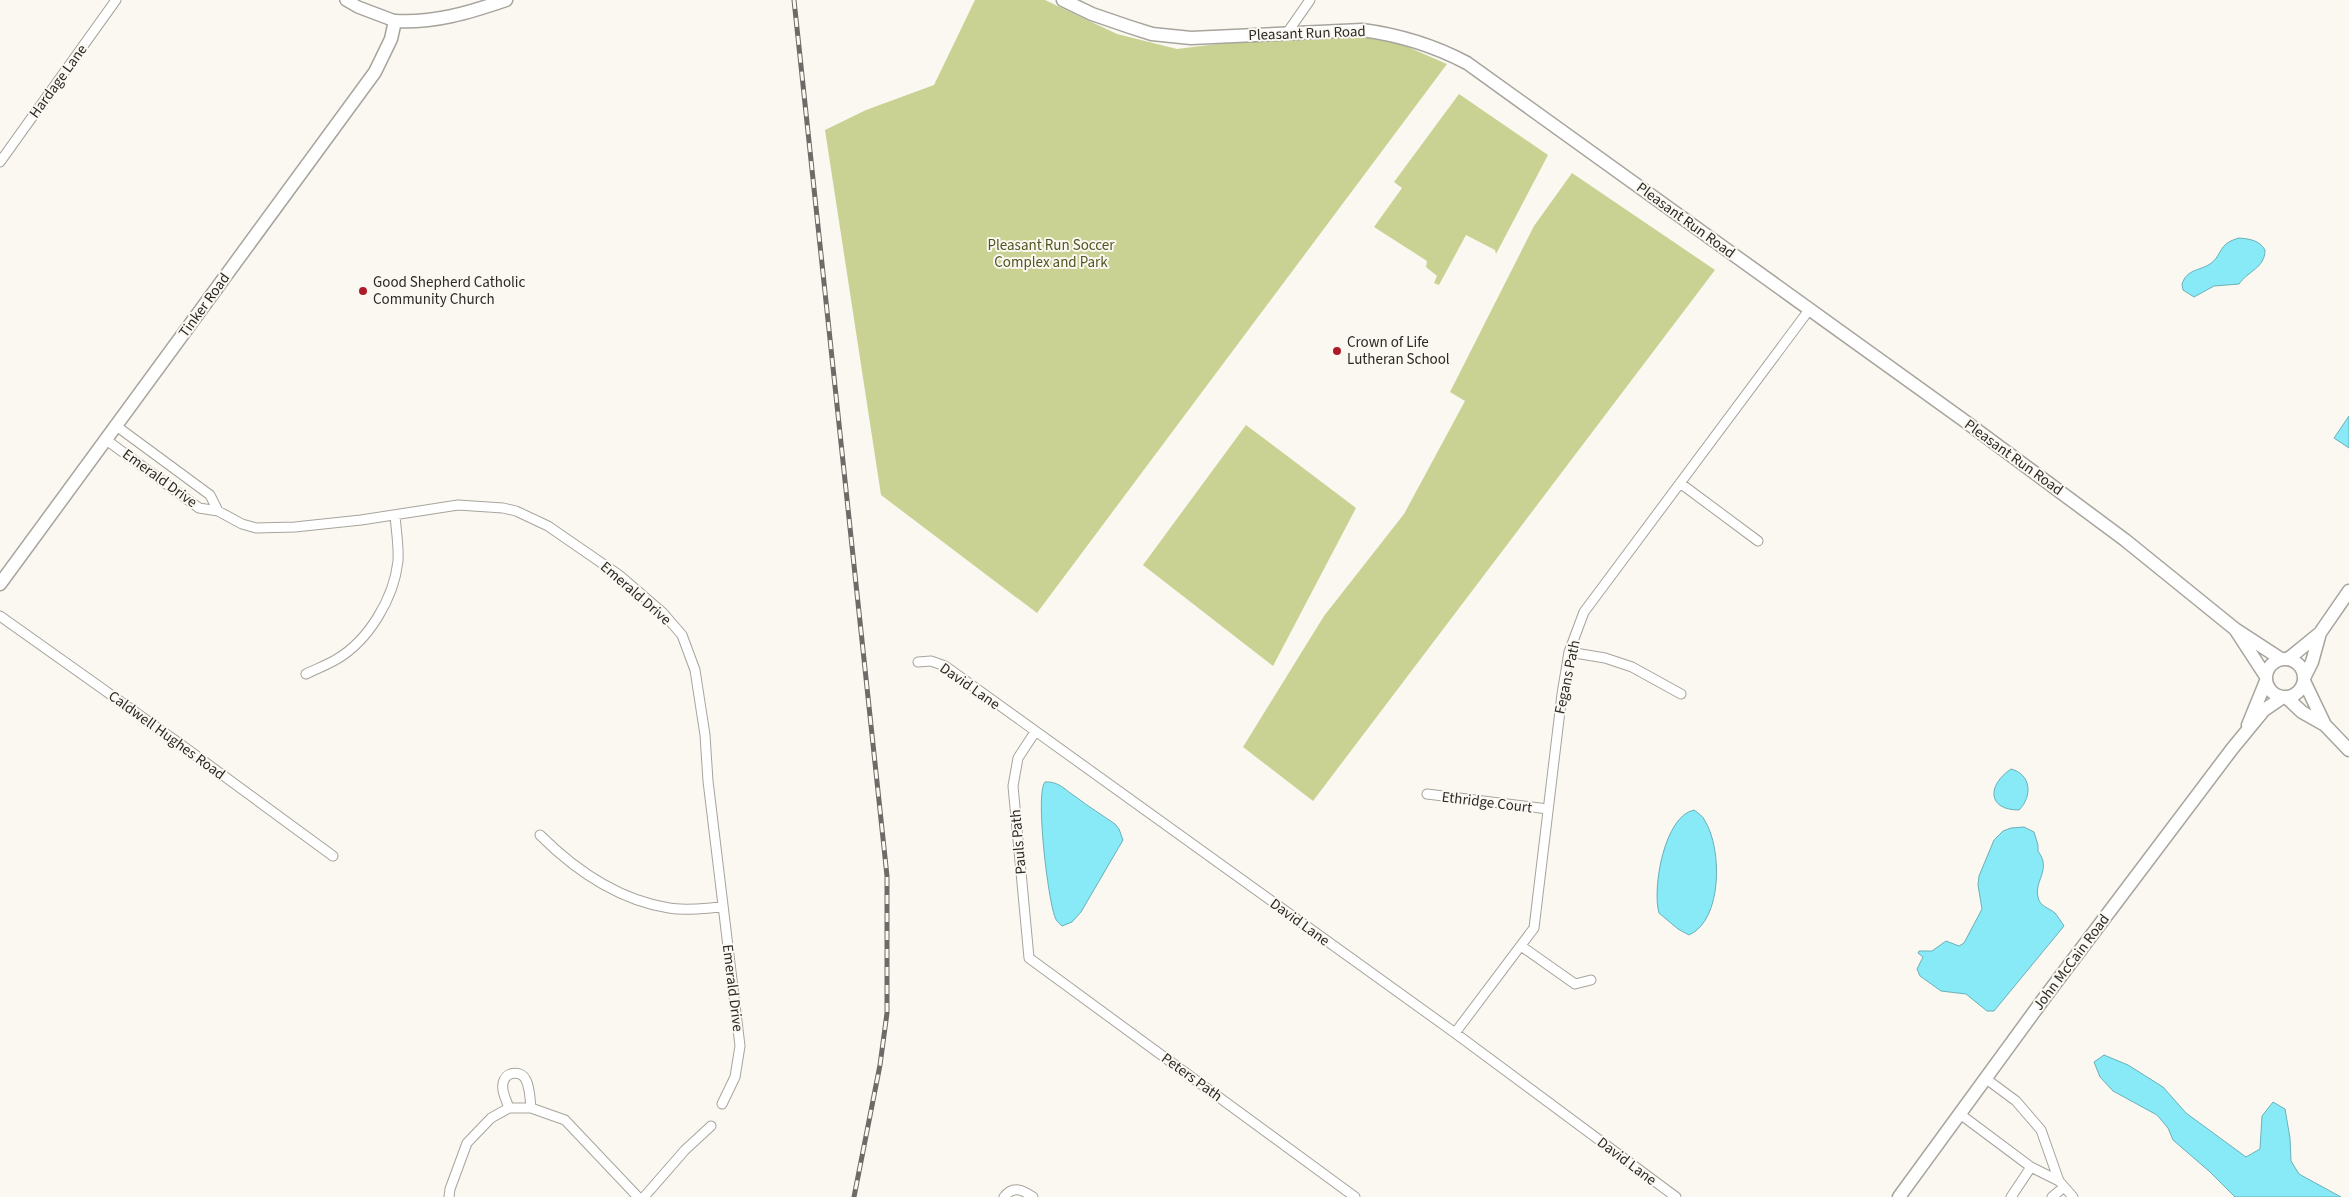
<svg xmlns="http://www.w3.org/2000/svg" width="2349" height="1197" viewBox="0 0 2349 1197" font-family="'Source Sans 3',sans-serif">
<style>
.green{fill:#cad293}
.water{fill:#87eaf6;stroke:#6bb0b8}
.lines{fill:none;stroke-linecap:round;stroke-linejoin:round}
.minor-casing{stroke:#a7a49d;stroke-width:11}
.tertiary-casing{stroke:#a7a49d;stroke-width:14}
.secondary-casing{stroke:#a7a49d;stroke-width:15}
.minor{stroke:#fff;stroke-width:9}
.tertiary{stroke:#fff;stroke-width:11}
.secondary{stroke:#fff;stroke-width:12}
.rail-casing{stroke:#6d6b67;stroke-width:5}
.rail{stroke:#fbf8f1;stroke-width:3;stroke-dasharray:9;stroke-linecap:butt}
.poi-dot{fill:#ae1b28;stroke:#fbf8f1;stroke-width:2}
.labels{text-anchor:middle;stroke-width:4;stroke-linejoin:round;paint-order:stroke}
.street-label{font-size:15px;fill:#2b2927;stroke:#fbf8f1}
.park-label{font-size:15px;fill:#515621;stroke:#fbf8f1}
.poi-label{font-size:15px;fill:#2b2927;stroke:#fbf8f1;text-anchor:start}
</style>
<rect width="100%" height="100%" fill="#fbf8f1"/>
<path class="green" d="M975 0H1045L1117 34 1177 49 1265 38H1387L1447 64 1037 613 881 495 825 130 866 110 934 85Z
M1459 94 1548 155 1496 254 1495 250 1466 235 1439 285 1434 283 1437 276 1426 267 1427 261 1374 227 1402 188 1394 182Z
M1572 173 1715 270 1313 801 1243 747 1324 616 1404 514 1465 401 1450 392 1534 226Z
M1246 425 1356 508 1273 666 1143 565Z"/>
<path class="water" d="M2239 238C2250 239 2259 240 2265 250 2265 268 2248 271 2239 284L2214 286 2194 297 2183 290 2182 284C2187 269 2199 271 2210 264 2223 255 2217 244 2239 238Z
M2349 416V448L2334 438Z
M2011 769C2031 774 2033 796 2019 810 1987 810 1987 785 2011 769Z
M1045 782C1059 781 1065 790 1076 797 1089 807 1102 815 1115 824L1119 829 1123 840 1081 912 1072 922 1062 926C1059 923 1056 921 1055 917 1048 900 1035 793 1045 782Z
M1694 810C1698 813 1703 816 1705 821 1722 848 1723 920 1689 935L1678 929 1659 913C1652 889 1664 816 1694 810Z
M2024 827 2034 832 2038 845V851C2052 870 2034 880 2038 897 2040 907 2048 907 2055 913 2058 917 2061 921 2064 926L1994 1011H1987L1966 994 1941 991 1920 976 1917 969 1923 957 1918 953 1919 951H1932L1946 941 1959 946 1964 943 1982 909 1978 885 1979 876 1994 840 2003 831 2011 828Z
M2104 1055 2128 1065 2163 1087 2186 1113 2246 1157 2260 1149 2262 1116 2273 1102 2285 1109 2290 1138 2291 1161 2299 1174 2341 1197H2235L2210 1172 2173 1140 2168 1128 2157 1115 2113 1091 2100 1077 2094 1062Z"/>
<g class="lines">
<defs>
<path id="minor" d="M1287 33 1310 0
M0 162 116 0
M115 425 210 495 218 511
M105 439 199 508 218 511 242 524 256 528 295 527 361 520 458 505 503 508 516 511 548 526 619 575 663 613 682 635 695 670 705 735 708 781 740 1046 735 1077 722 1104
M1680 483 1758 541
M0 616 183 746 333 856
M1569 652 1605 658 1632 667 1681 694
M918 662 931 661 945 666 1455 1033 1676 1197
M306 674C316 669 327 665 337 659 369 640 394 598 398 561 399 546 396 530 395 515
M1035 732 1018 758 1013 786 1029 958 1355 1197
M1427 794 1548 809
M540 835C575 870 619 900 669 908 686 911 706 908 723 907
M1521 946 1575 984 1591 980
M1455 1033 1534 928 1562 694 1569 652 1584 612 1809 310
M1985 1078 2016 1101 2041 1130 2059 1181
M509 1108C506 1099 500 1089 504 1080 508 1071 522 1071 526 1080 530 1088 530 1099 531 1108
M1960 1114 2031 1167 2059 1181 2073 1197
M449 1197 450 1189 467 1143 491 1118 509 1108H531L565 1120 638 1197
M644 1197 685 1150 711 1126
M1004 1197C1013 1185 1023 1190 1033 1197
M2011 1197 2031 1167
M2052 1197 2064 1187"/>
<path id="tertiary" d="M346 0 358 7 395 21"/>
<path id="secondary" d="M1063 0 1092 14 1130 27 1152 34 1191 38 1362 30C1400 35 1433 45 1467 63L1962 419 2125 540 2235 629 2281 659
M0 584 375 72 391 39 395 21C435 23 468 13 506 0
M2235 629 2265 675
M2266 678a19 19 0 1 1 38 0a19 19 0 1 1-38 0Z
M2288 659 2320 633 2349 591
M2304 678 2312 662 2320 633
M2304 681 2325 725 2349 750
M2286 697 2302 712 2325 725
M2248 725 2266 681
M1899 1197 2045 997 2232 749 2264 710 2283 697"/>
</defs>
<use href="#minor" class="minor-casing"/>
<use href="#tertiary" class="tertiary-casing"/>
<use href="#secondary" class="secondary-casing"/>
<use href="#minor" class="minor"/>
<use href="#tertiary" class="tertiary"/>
<use href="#secondary" class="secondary"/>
<defs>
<path id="rail" d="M794 0 887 876V1013L880 1065 854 1197"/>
</defs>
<use href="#rail" class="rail-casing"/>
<use href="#rail" class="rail"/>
</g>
<g class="poi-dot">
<circle cx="363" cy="291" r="5"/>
<circle cx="1337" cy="351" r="5"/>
</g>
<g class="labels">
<g class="street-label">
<text transform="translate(1307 33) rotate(-2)" y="5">Pleasant Run Road</text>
<text transform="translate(58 81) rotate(-54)" y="5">Hardage Lane</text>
<text transform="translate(1686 220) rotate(36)" y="5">Pleasant Run Road</text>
<text transform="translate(204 305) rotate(-54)" y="5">Tinker Road</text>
<text transform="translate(2014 457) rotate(36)" y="5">Pleasant Run Road</text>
<text transform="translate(160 478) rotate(36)" y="5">Emerald Drive</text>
<text transform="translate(636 593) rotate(41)" y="5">Emerald Drive</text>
<text transform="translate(1567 677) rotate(-78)" y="5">Fegans Path</text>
<text transform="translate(970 686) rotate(35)" y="5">David Lane</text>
<text transform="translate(167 735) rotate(36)" y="5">Caldwell Hughes Road</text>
<text transform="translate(1487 802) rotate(7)" y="5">Ethridge Court</text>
<text transform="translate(1018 842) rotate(-95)" y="5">Pauls Path</text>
<text transform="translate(1300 922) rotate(36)" y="5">David Lane</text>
<text transform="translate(2071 962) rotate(-53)" y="5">John McCain Road</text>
<text transform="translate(733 988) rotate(83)" y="5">Emerald Drive</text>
<text transform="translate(1192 1077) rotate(36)" y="5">Peters Path</text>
<text transform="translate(1627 1161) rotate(37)" y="5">David Lane</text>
</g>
<g class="park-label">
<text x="1051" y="250">Pleasant Run Soccer<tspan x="1051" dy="17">Complex and Park</tspan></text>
</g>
<g class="poi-label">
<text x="373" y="287">Good Shepherd Catholic<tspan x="373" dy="17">Community Church</tspan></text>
<text x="1347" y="347">Crown of Life<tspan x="1347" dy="17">Lutheran School</tspan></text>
</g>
</g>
</svg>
